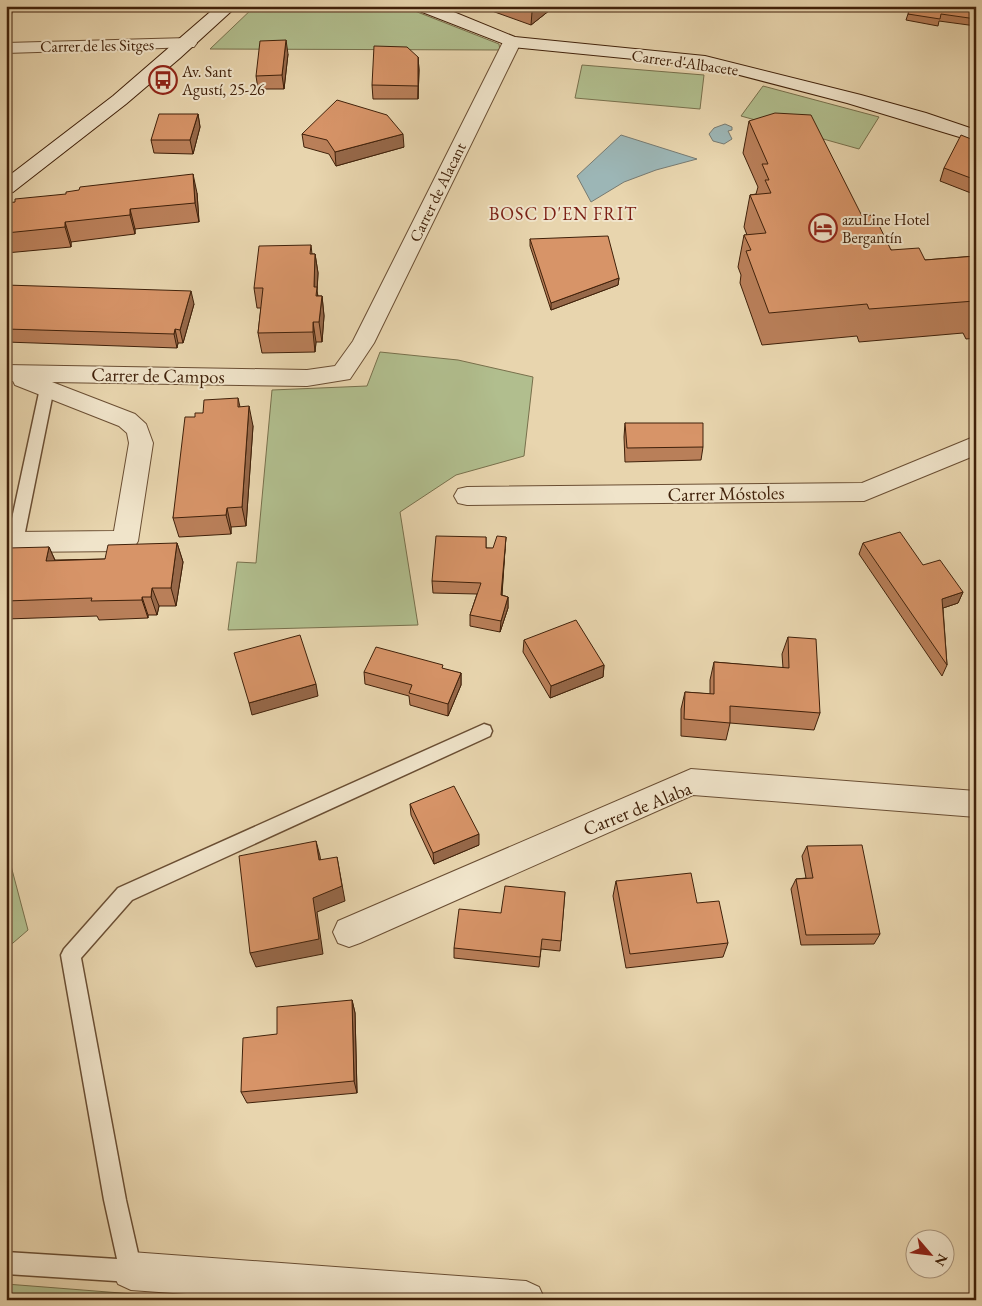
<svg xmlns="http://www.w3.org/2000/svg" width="982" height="1306" viewBox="0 0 982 1306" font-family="'EB Garamond',serif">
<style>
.green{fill:#b1be8e;stroke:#78704c}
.water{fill:#9cb6b6;stroke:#777a71}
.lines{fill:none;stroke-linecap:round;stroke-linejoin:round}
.lane-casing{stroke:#6a4e33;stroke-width:3}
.street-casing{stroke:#6a4e33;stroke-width:2}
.secondary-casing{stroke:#40210a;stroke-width:2}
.lane{fill:#f0e4ca;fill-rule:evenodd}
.street{fill:#f0e4ca;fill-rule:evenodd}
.secondary{fill:#f0e4ca;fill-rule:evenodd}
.wall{fill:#b97f59;stroke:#40210a}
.shaded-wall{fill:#966849;stroke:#40210a}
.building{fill:#d79468;stroke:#40210a}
.labels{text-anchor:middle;stroke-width:4;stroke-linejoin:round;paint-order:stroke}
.far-street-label{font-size:16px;fill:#40210a;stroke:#f0e4ca}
.far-poi-label{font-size:16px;fill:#40210a;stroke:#f0e4ca;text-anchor:start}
.far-quarter-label{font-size:18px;letter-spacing:1px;fill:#7a1f14;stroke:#f0e4ca}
.street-label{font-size:19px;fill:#40210a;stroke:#f0e4ca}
</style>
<rect width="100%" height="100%" fill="#e8d5ae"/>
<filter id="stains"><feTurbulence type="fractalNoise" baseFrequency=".004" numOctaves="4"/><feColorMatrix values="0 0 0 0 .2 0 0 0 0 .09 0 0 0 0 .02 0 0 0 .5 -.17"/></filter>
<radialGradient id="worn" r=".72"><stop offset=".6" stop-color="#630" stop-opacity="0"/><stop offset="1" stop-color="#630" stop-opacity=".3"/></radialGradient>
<path class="green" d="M255 6H402L499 44 500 50 210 49Z
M582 65 704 75 700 109 575 98Z
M763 86 879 117 859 149 741 116Z
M380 352 458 360 533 377 524 456 456 475 400 512 418 625 228 630 237 562 256 563 272 390 367 386Z
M6 847 28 930 6 949Z
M6 1284 210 1300H6Z"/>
<path class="water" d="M725 124 732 127V130L728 131 732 139 724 144 713 141 709 134 714 128Z
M621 135 697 159 656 170 624 182 591 202 577 176Z"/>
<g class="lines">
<defs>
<path id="lane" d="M47 383 52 385 54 388 23 542 20 546 15 548 10 546 7 542 40 388 42 385Z
M484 724 490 726 492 731 490 736 132 900 81 958 126 1200 142 1271 139 1279 131 1282 6 1274V1252L117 1259 104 1200 61 955 64 949 118 888Z"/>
<path id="street" d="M512 37 518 38 521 42 374 343 350 379 307 386 52 382 135 414 146 424 153 443 138 541 134 548 125 551 15 552 6 549V535L15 532 114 531 129 443 127 433 119 426 15 385 13 381H6V365L307 370 335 366 353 341 503 42 506 38Z
M188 38 194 39 197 43 194 47 6 53V43Z
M976 436V455L864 501 467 505 458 503 454 496 458 489 467 487 862 483Z
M691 769 976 791V817L693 795 360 943 349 947 338 943 333 932 338 921Z
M131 1252 526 1281 539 1287 545 1300H269L131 1290 118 1284 112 1271 118 1258Z"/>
<path id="secondary" d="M217 6H237L180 58 126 104 13 192 6 194V178L113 96Z
M414 6H439L515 37 705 56 861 95 926 113 976 130V142L847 103 705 66 512 47 417 10Z"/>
</defs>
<use href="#lane" class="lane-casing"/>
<use href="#street" class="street-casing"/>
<use href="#secondary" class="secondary-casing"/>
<use href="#lane" class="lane"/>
<use href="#street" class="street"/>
<use href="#secondary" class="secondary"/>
</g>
<path class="wall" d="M478 6H555L531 25Z
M976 6V26L939 21 938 26 906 20 908 14Z
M288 54 284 89H258L256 76Z
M418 57 419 70 418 99H373L372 85Z
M198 114 200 127 193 154 154 153 151 140Z
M749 121 862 216 891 250 925 260 976 256V338L966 339 963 333 859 342 857 336 762 345 740 283 741 275 738 267 744 235H747L744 227 750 195 756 194 758 187 743 153Z
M302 134 404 147 336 166 329 154 304 147Z
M976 141V195L940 181 944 168Z
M197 193 199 222 135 229V234L71 242V247L6 253V203Z
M530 239 619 278 618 285 551 310 530 246Z
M311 245 312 254H315L318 273 317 291 318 296H322L324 316 322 342H316L315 352 262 353 258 333 261 308H257L254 288Z
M6 285 194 304 183 343H178L177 348 6 342Z
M238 398 240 407 253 426 246 526 231 527V534L179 537 173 518 195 417 203 413Z
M625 423 703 447 701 460 625 462 624 437Z
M486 537V548L505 549 502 595 508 597V608L500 632 470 626V615L477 594 433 593 432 581Z
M177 543 183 562 176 606H159L157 615H148V618L99 620 97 616 6 619V554L49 547 55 560 105 559Z
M863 543 923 565 963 592 958 603 943 608 947 665 942 676 859 554Z
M788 637 820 713 814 730 730 723 726 740 681 736V709L685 692 710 694V680L714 662 783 668 782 654Z
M524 640 604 665 603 677 550 698 523 652Z
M443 669 461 673V685L448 716 410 705 409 696 365 684 364 672Z
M410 804 479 845 434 864 411 815Z
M807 846 880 934 874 944 801 945 791 889 796 879 806 878 802 856Z
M616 881 697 903 728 943 723 957 626 968 613 896Z
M565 892 560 951 541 949 539 967 454 958V948L501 913Z
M352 1000 355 1013 357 1093 247 1103 241 1092 277 1034Z
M976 1057V1068L973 1060Z"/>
<path class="shaded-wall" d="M6 6H14L6 34Z
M540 6H555L531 25 532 12Z
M286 40 288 54 284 89 282 75Z
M418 57 419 70 418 99Z
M198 114 200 127 193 154 190 140Z
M403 134 404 147 336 166 335 152Z
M193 174 197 193 199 222 195 203Z
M130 209 135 229V234L130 215Z
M65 222 71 242V247L65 227Z
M315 254 318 273 317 291 319 307 318 316 314 287Z
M619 278 618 285 551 310V303Z
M191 291 194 304 183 343 180 330Z
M322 296 324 316 322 342 319 322Z
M313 322 316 342 315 352 313 332Z
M175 329 178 343 177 348 174 334Z
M249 406 253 426 246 526 242 507Z
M227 508 231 527V534L226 515Z
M506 537 505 549 501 606V595Z
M177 543 183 562 176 606 171 588Z
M49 547 57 565 46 561Z
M152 588 159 606 157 615 151 597Z
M963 592 958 603 937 610 942 599Z
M142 597 148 615V618L142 600Z
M508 597V608L500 632 501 621Z
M604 665 603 677 550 698 551 686Z
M461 673V685L448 716V704Z
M316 684 318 696 252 715 249 703Z
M479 834V845L434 864 433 853Z
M316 841 320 856 323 876 319 860Z
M337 857 345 901 317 912 323 954 256 967 250 953 313 898Z
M352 1000 355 1013 357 1093 354 1081Z"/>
<path class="building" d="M514 6H540L532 12Z
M910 6H976V19L941 14 940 19 908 14Z
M286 40 282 75 256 76 260 41Z
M374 46 407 47 418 57V86L372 85Z
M337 100 387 115 403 134 335 152 327 140 302 134Z
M775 113 811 115 862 216 874 215 891 250 919 248 925 260 976 256V303L975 301 869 309 867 304 769 313 746 251 751 250 744 235 766 233 750 195 771 193 765 180H769L762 164H768L749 121Z
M159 114H198L190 140H151Z
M961 135 976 141V180L944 168Z
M193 174 195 203 130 209V215L65 222V227L6 233V203L15 202V199L66 194V192L79 190 80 187Z
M608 236 619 278 551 303 530 239Z
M311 245 310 254H315L314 287H317L316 296H322L319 322H313V332L258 333 263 288H254L259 246Z
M6 285 191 291 180 330 175 329 174 334 6 329Z
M238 398V407L249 406 242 507 227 508 226 515 173 518 185 417H195V413H203L204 400Z
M625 423H703V447L627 448Z
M900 532 923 565 940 560 963 592 942 599 947 665 863 543Z
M436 536 486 537V548H493L497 536 506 537 501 595 508 597 501 621 470 615 481 583 432 581Z
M177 543 171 588H152L151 597H142V600L91 601 92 598 6 601V554L8 548 49 547 46 561 105 559 108 545Z
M576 620 604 665 551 686 524 640Z
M300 635 316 684 249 703 234 653Z
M788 637 816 639 820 713 730 706V723L684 719 685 692 714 694V662L789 668Z
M376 647 443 665 442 668 461 673 448 704 409 693 412 685 364 672Z
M454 786 479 834 433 853 410 804Z
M316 841 319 860 337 857 342 886 313 898 319 939 250 953 239 856Z
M862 845 880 934 806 935 796 879 813 878 807 846Z
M691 873 697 903 719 901 728 943 630 954 616 881Z
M505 886 565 892 561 941 542 939 540 957 454 948 459 909 501 913Z
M352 1000 354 1081 241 1092 243 1038 277 1034V1007Z"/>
<defs>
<symbol id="bus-ring" viewBox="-11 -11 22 22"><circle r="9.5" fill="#f0e4ca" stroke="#8f2418" stroke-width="1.5"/><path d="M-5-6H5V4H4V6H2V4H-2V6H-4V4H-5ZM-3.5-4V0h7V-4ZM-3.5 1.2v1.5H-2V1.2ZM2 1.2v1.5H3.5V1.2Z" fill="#8f2418"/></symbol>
<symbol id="hotel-ring" viewBox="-11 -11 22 22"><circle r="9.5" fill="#f0e4ca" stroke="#8f2418" stroke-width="1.5"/><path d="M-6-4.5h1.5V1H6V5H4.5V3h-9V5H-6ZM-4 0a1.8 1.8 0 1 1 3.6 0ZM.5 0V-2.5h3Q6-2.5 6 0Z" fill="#8f2418"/></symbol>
</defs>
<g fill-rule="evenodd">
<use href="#bus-ring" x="147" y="64" width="32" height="32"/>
<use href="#hotel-ring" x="807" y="212" width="32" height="32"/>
</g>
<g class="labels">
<g class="far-street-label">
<text transform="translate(97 45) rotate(-1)" y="6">Carrer de les Sitges</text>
<text transform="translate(685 62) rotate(8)" y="6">Carrer d'Albacete</text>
<text transform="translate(437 192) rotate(-64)" y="6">Carrer de Alacant</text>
</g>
<g class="far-poi-label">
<text x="182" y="77">Av. Sant<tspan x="182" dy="18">Agustí, 25-26</tspan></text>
<text x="842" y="225">azuLine Hotel<tspan x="842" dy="18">Bergantín</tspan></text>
</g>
<g class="far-quarter-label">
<text x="563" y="220">BOSC D'EN FRIT</text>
</g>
<g class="street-label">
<text transform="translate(158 375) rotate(1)" y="7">Carrer de Campos</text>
<text transform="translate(726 493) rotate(-1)" y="7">Carrer Móstoles</text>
<text transform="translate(637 808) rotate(-22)" y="7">Carrer de Alaba</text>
</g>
</g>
<rect width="982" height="1306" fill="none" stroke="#e8d5ae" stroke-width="25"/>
<rect x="8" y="8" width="967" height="1291" fill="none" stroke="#40210a" stroke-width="2.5"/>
<rect x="12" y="12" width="957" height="1281" fill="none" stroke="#40210a"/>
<g transform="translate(930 1254) rotate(118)"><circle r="24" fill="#f0e4ca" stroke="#aa967d"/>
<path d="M0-4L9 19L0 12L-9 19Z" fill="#8f2418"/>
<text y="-8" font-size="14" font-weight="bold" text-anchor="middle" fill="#40210a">N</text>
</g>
<rect width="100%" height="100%" filter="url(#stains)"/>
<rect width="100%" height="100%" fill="url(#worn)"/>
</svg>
